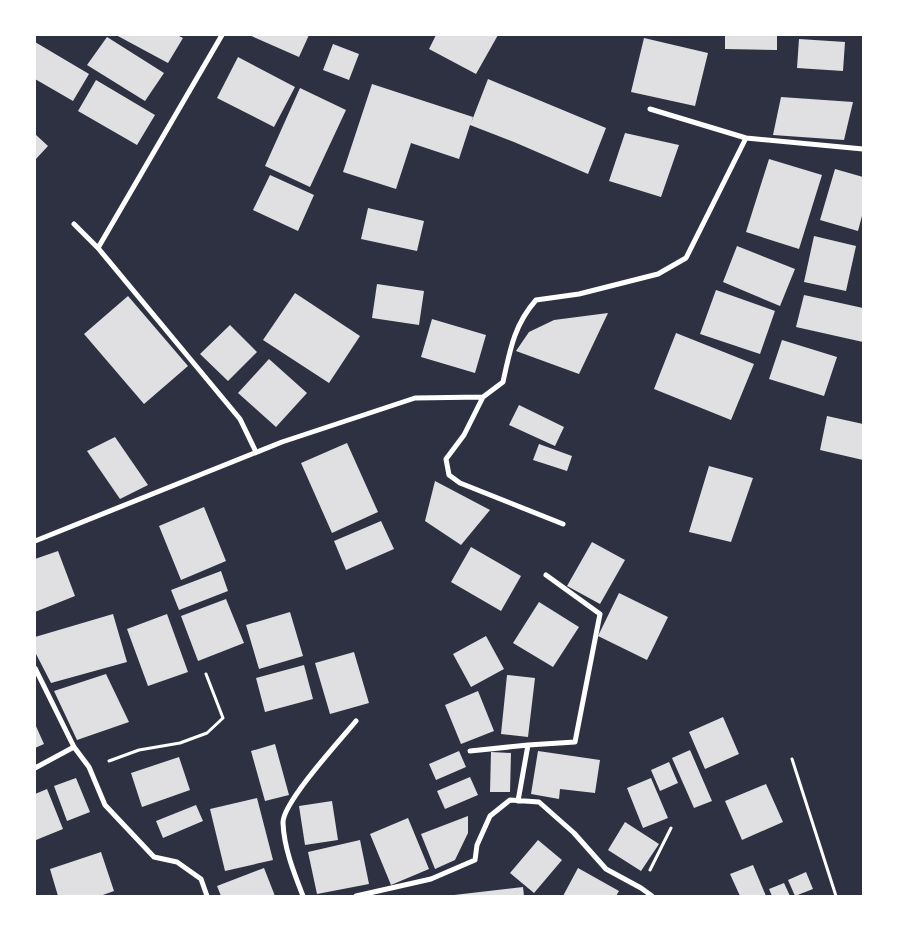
<svg xmlns="http://www.w3.org/2000/svg" width="898" height="931" viewBox="0 0 898 931" font-family="'Titillium Web',sans-serif">
<style>
.building{fill:#e0e0e3}
.lines{fill:none;stroke-linecap:round;stroke-linejoin:round}
.path{stroke:#fff;stroke-width:3}
.minor{stroke:#fff;stroke-width:5}
</style>
<rect width="100%" height="100%" fill="#2d3142"/>
<path class="building" d="M116 35H177L183 38 168 63Z
M249 35H309L299 57Z
M436 35H498L476 74 429 49Z
M725 35H777V50L725 49Z
M107 37 164 73 145 101 87 65Z
M644 38 708 53 695 106 631 92Z
M799 39 845 42 843 71 797 68Z
M35 42 89 74 73 101 35 79Z
M333 44 359 54 349 80 323 70Z
M238 57 295 87 274 127 217 98Z
M488 79 606 128 588 174 514 142 470 125 459 159 411 143 396 189 343 172 372 84 473 117 471 123Z
M96 80 155 115 137 145 78 111Z
M300 88 346 110 310 187 265 166Z
M781 97 853 102 844 140 773 135Z
M625 133 679 145 661 197 609 181Z
M35 134 48 146 35 160Z
M769 159 822 175 799 249 746 232Z
M835 169 863 177V212L858 231 820 220Z
M270 175 314 195 298 231 253 210Z
M368 208 424 221 417 251 361 239Z
M814 236 856 246 846 291 804 282Z
M737 246 795 269 780 306 723 282Z
M377 284 424 291 419 325 372 318Z
M716 290 775 311 760 354 700 334Z
M295 293 360 336 329 383 263 340Z
M804 295 863 308V342L796 327Z
M128 296 188 366 144 404 84 334Z
M608 313 579 374 516 351 529 332 554 320Z
M432 319 486 335 475 373 421 357Z
M230 325 257 352 228 381 200 354Z
M676 333 754 364 731 420 654 389Z
M782 340 837 357 824 396 769 379Z
M269 359 307 393 276 427 238 393Z
M519 405 564 427 555 446 509 425Z
M827 416 863 424V460L820 450Z
M115 437 148 485 120 499 87 451Z
M347 443 378 512 332 533 301 463Z
M539 444 572 456 567 471 533 460Z
M709 466 753 478 731 542 689 532Z
M435 481 490 510 461 545 425 521Z
M204 507 226 561 181 580 159 526Z
M381 521 394 549 346 570 334 541Z
M592 542 625 560 600 604 567 586Z
M471 547 521 576 501 611 451 582Z
M58 551 75 596 35 612V559Z
M221 571 228 591 179 610 171 590Z
M619 593 668 617 647 660 598 636Z
M226 599 244 643 198 661 181 616Z
M539 602 579 627 553 667 513 643Z
M290 612 303 656 259 669 246 625Z
M113 614 127 662 51 683 35 652V637Z
M167 614 188 672 148 686 127 629Z
M486 636 504 669 471 687 453 654Z
M354 652 369 703 330 714 315 663Z
M304 665 313 699 265 712 256 678Z
M106 674 129 722 77 740 54 691Z
M507 675 535 678 528 737 501 734Z
M478 691 494 731 461 744 445 705Z
M723 717 739 754 705 769 689 732Z
M35 724 44 744 35 748Z
M275 744 289 795 265 801 251 751Z
M690 750 712 801 694 808 672 758Z
M459 751 466 767 436 780 429 764Z
M538 751 600 760 595 793 560 789 559 799 531 794Z
M491 752 511 753 510 792H490Z
M179 757 190 790 142 807 131 773Z
M669 762 678 783 660 791 651 770Z
M470 777 478 795 445 809 437 791Z
M76 778 90 812 67 821 54 786Z
M651 778 668 818 643 828 627 788Z
M766 784 783 822 742 840 725 801Z
M47 789 63 829 36 840 35 794Z
M257 798 273 860 225 871 210 809Z
M332 801 338 840 305 845 299 806Z
M196 805 203 821 163 838 156 821Z
M468 816V833L455 860 435 869 421 834Z
M408 818 429 869 391 885 370 834Z
M625 822 659 844 641 871 608 850Z
M360 840 369 884 317 894 308 852Z
M538 840 562 860 534 893 510 873Z
M101 852 114 891 100 896H58L50 869Z
M753 865 766 896H740L730 874Z
M264 868 275 896H221L217 886Z
M578 868 619 891 616 896H563Z
M806 872 813 889 795 896 788 880Z
M784 883 790 896H772L769 889Z
M523 887 524 896H454V895Z"/>
<g class="lines">
<path class="path" d="M792 759 836 896
M109 761 139 750 180 743 207 733 223 718 206 674
M650 870 671 828"/>
<path class="minor" d="M650 109 746 138 863 149
M74 224 98 248 240 419 256 452
M98 248 222 35
M483 397 464 435 446 459 449 475 460 483 563 524
M35 541 282 442 415 398 483 397 503 382C510 350 514 325 536 300L579 294 658 274 686 258 746 138
M35 668 74 747 89 767 105 805 154 857 177 862 201 879 207 896
M470 751 528 745
M35 768 74 747
M518 801 528 745 575 742 600 614 546 575
M303 896C294 873 284 848 283 823 282 803 342 738 356 721
M356 896 431 879 475 860 477 845 490 816 510 800 539 802 574 833 606 869 641 888 652 896"/>
</g>
<rect width="898" height="931" fill="none" stroke="#ffffff" stroke-width="72"/>
</svg>
